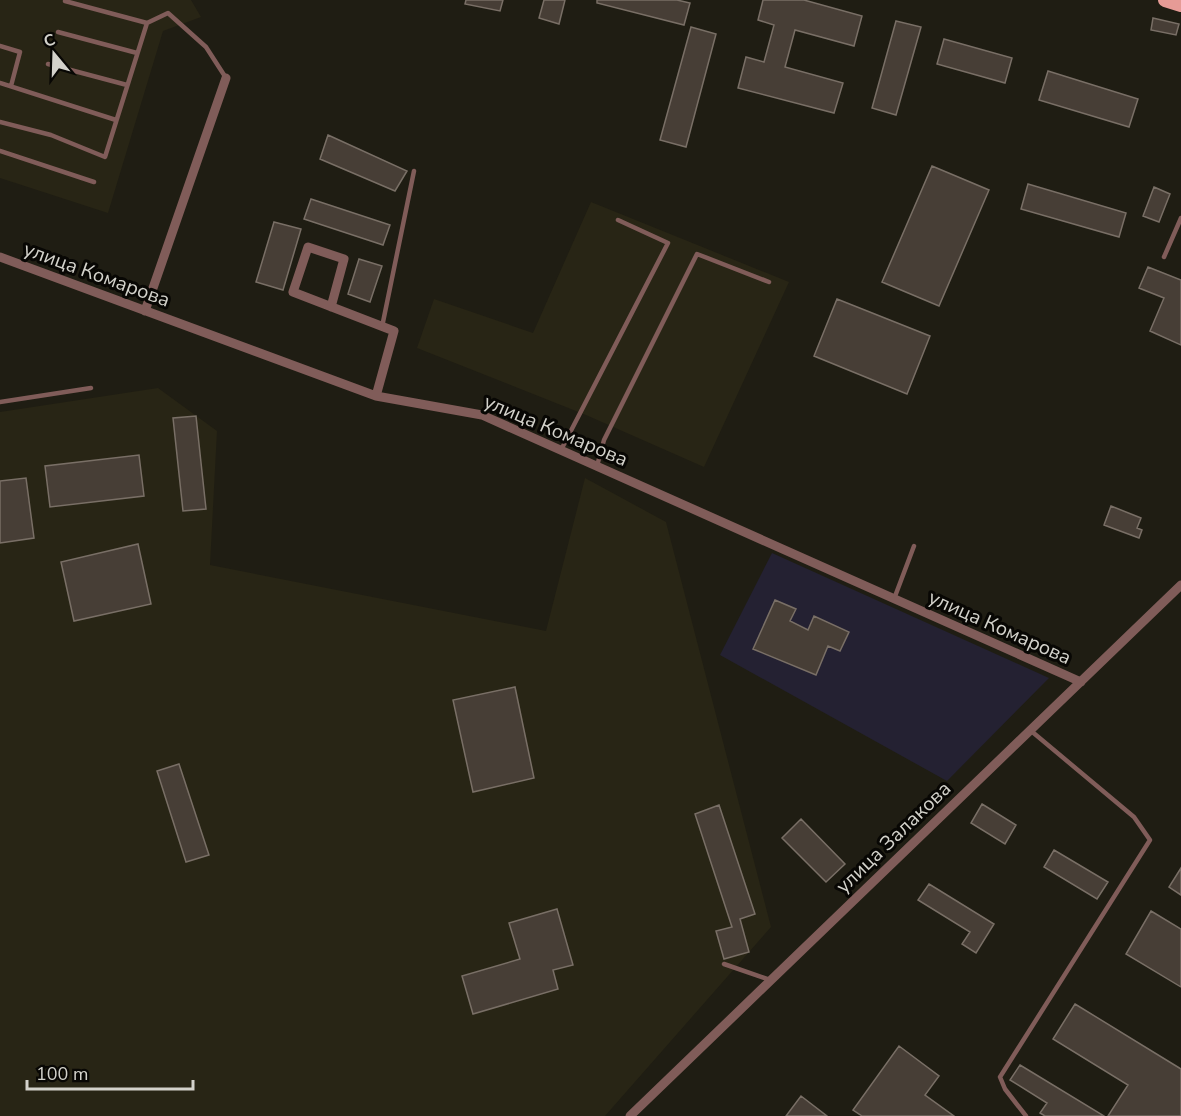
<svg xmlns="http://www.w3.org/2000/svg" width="1181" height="1116" viewBox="0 0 1181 1116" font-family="'Nunito Sans',sans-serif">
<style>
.built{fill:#282515}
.education{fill:#242132}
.building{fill:#473e36;stroke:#796f66;stroke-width:1.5}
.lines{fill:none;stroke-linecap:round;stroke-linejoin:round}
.service{stroke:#805c59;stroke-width:4.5}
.minor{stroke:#805c59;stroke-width:9}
.primary{stroke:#e69b96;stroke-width:14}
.labels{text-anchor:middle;stroke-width:6;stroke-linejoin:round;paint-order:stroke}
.street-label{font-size:20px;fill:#d3d2cb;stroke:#080704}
</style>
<rect width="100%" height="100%" fill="#1f1d13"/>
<path class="built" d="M0 0H191L201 17 163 31 108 213 0 178Z
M591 202 789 282 704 467 586 415 417 348 434 299 533 333Z
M158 388 217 431 210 565 546 631 585 478 666 522 771 927 605 1116H0V412Z"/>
<path class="education" d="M772 553 1049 678 947 781 720 655Z"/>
<path class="building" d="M466 0H503L500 11 465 4Z
M544 0H565L559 24 539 18Z
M597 0H677L690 3 684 25 597 3Z
M763 0H804L862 16 854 46 795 30 785 67 843 83 834 113 738 88 746 57 764 62 774 25 758 20Z
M1153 18 1179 24 1176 35 1151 30Z
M896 21 921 27 896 115 872 108Z
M691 27 716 34 686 147 660 140Z
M944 39 1012 58 1005 83 937 64Z
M1048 71 1138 99 1129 127 1039 100Z
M328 135 407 171 395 191 320 159Z
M932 166 989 190 939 306 882 282Z
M1028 184 1126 213 1119 237 1021 209Z
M1154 187 1170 194 1159 222 1143 216Z
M311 199 390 225 383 245 304 219Z
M274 222 301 229 283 290 256 282Z
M359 259 382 266 370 302 348 294Z
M1148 267 1181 280V345L1150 331 1164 298 1139 288Z
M837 299 930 336 907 394 814 356Z
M196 416 206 509 183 511 173 418Z
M139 455 144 496 50 507 45 466Z
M26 478 34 538 0 543V481Z
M1111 506 1141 518 1137 528 1142 530 1139 538 1104 525Z
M138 544 151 604 74 621 61 562Z
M775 600 796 609 790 621 808 630 814 616 849 632 840 651 828 646 816 675 753 649Z
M515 687 534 778 473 792 453 700Z
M179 764 209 855 186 862 157 771Z
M982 804 1016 825 1005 844 971 823Z
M719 805 755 914 740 919 749 952 724 959 716 931 732 927 695 814Z
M801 819 845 864 826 882 782 838Z
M1054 850 1108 882 1097 899 1044 867Z
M1181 868V895L1169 887Z
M929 884 994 924 976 953 962 944 970 932 918 900Z
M557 909 573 965 553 970 558 989 473 1014 462 976 520 959 509 923Z
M1151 911 1181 929V987L1126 954Z
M1075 1004 1181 1069V1116H1108L1128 1085 1053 1039Z
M899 1046 939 1076 925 1095 954 1116H862L853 1110Z
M1020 1065 1104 1116H1045L1040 1113 1047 1103 1010 1080Z
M801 1096 827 1116H786Z"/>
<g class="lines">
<path class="service" d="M65 1 147 23 168 13 206 47 226 78
M58 32 137 53
M0 46 20 52 11 86
M48 64 127 85
M0 83 116 120
M0 122 51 135 105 157 147 23
M0 151 94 182
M1164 257 1181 218
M382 327 414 171
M0 402 91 388
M561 450 668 243 618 220
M597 466 604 440 697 254 769 282
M894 599 914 546
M724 964 770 980
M1026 1116 1005 1089 1000 1077 1150 840 1134 817 1030 730"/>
<path class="minor" d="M0 257 376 396 482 415 1081 682
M331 307 344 259 308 247 293 292 394 331 376 396
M145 311 226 78
M630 1116 1181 585"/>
<path class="primary" d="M1165 0 1181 5"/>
</g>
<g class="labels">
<g class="street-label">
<text transform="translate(97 274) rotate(20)" y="7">улица Комарова</text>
<text transform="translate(556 430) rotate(23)" y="7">улица Комарова</text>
<text transform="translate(1000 627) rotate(24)" y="7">улица Комарова</text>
<text transform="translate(893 837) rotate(-44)" y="7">улица Залакова</text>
</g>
</g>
<g transform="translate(54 54) rotate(341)" stroke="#080704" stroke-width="4.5" paint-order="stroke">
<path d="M0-4.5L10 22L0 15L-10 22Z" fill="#d3d2cb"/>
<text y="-9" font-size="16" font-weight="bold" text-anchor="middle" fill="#d3d2cb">С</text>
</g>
<path d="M27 1080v9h166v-9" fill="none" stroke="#d3d2cb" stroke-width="3"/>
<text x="36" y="1080" font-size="18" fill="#d3d2cb" stroke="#080704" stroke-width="4.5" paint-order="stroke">100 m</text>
</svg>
